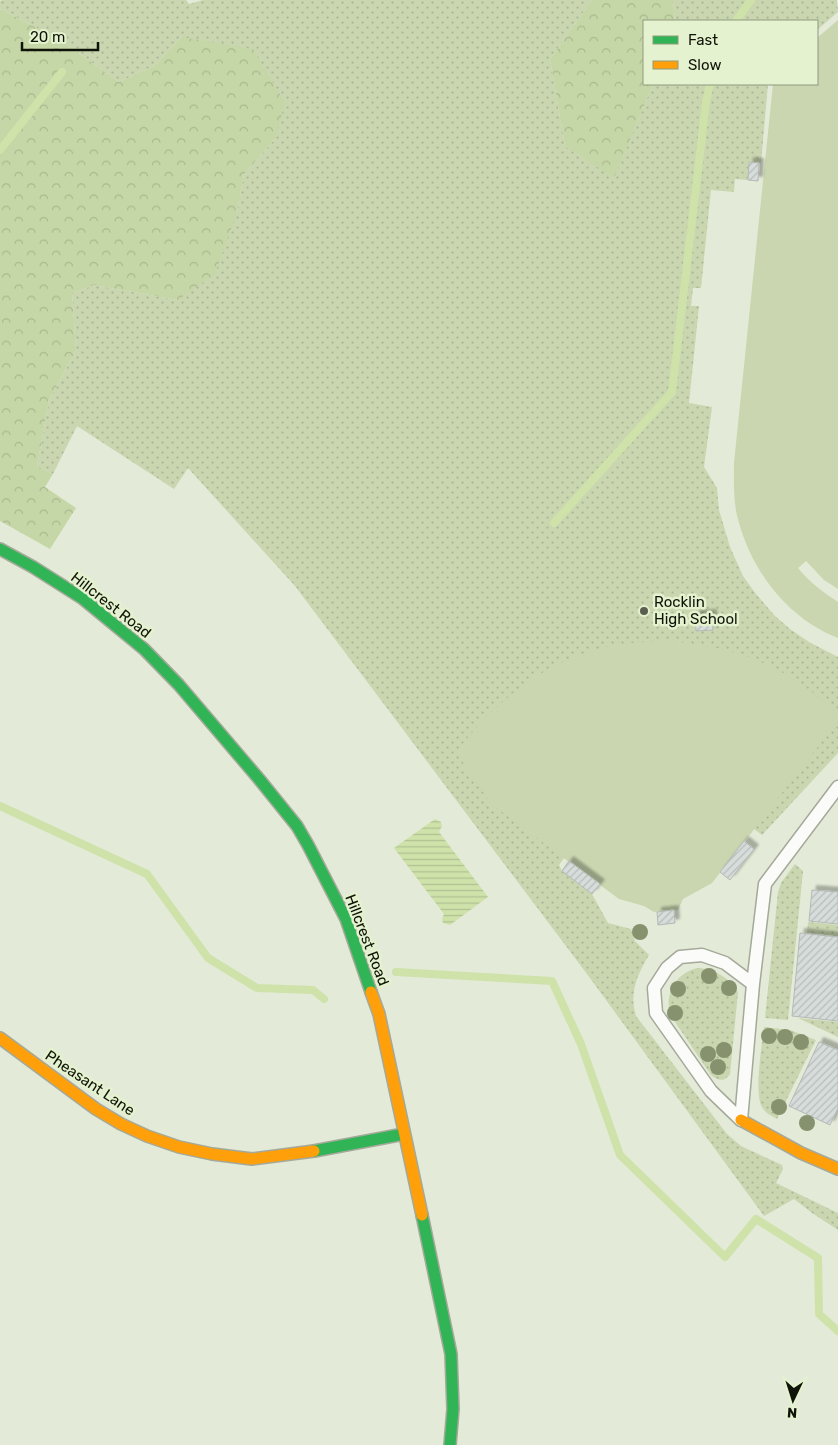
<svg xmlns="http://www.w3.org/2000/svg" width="838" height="1445" viewBox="0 0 838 1445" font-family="Rubik,sans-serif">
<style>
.grass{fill:url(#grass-dots)}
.forest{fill:url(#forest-crowns)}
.garden{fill:#c9d6b0}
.water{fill:url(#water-rules)}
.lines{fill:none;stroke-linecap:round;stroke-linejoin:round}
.stream{stroke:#cee2aa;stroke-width:8}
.building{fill:url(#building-hatch);stroke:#b3b9b6;filter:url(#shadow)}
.lane-casing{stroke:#a4a99a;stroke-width:15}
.fast-casing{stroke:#a4a99a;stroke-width:14}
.slow-casing{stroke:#a4a99a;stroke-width:14}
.lane{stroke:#fbfcf9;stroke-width:12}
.fast{stroke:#30b455;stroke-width:11}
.slow{stroke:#ff9f0a;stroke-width:11}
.tree{fill:#86926d}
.poi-dot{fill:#5a5f50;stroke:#e4f2cf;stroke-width:2}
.labels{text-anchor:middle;stroke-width:5;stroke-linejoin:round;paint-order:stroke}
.poi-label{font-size:15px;fill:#101408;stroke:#e4f2cf;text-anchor:start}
.street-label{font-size:15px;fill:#101408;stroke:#e4f2cf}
</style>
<defs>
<pattern id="grass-dots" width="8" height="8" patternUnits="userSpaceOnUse" patternTransform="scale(1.25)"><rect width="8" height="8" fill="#c9d6b0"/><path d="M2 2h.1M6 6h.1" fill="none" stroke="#acb796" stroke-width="1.8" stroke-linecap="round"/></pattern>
<pattern id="forest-crowns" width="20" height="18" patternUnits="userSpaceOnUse" patternTransform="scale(1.25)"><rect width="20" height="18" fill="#c6d7a7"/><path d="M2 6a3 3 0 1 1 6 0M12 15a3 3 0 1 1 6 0" fill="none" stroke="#a9b88e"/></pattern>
<pattern id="water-rules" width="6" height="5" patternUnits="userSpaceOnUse" patternTransform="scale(1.25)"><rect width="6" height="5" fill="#cee2aa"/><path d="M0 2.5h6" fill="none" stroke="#b0c191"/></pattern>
<pattern id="building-hatch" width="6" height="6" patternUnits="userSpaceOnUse" patternTransform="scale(1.25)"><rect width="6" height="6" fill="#d6ddda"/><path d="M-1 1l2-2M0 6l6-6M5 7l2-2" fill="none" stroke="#b7bdba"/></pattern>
<filter id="shadow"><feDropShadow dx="4.5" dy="-4.5" stdDeviation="1" flood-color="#0004"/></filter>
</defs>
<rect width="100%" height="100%" fill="#e3ead7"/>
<path class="grass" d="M3 0H186L189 4 203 0H592L550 59 565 146 614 177 653 84H768L761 163 749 162 748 180 735 179 734 192 711 190 701 288H693L691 306H699L689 403 712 407 704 467 717 488 719 510 730 547 743 576 756 594 775 616 790 629 809 642 838 657V753L762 835 754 829 748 837 567 860 564 858 559 865 562 871 592 894 608 923 631 929 635 941 649 955C637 975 629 993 636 1016L727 1134 741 1146 782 1165 783 1169 776 1183 838 1213V1230L812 1213 794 1199 764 1216 587 974 295 586 188 468 174 489 77 426 53 474 37 466 49 400 76 350 72 293 94 285 178 300 237 212 244 174 275 139 182 37 154 66 119 82 59 39 0 9V1Z
M673 0H837L838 12 817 30V21H675Z
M795 864 803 871 788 1020 765 1018 778 892 781 883Z
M808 922 838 925V937L807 934Z
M699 968C715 969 729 978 738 992L730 1074C725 1082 718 1081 711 1075L671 1016C663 996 676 971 699 968Z
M798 1018 838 1022V1037Z
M764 1027 790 1030 816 1040 777 1119C772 1116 765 1113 762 1107 754 1093 762 1045 764 1027Z"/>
<path class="forest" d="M592 0H673L675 21H644V84H653L614 178 565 146 550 59Z
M0 9 59 39 119 82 154 66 182 37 253 49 285 103 275 139 244 174 237 212 215 274 178 300 94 285 72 293 76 350 49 400 37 466 53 474 45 487 76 508 50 549 0 521Z"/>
<path class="garden" d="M838 20V589L824 580 806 561 798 568C809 582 823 592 838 602V638C789 619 753 573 739 523 733 504 734 483 734 463L773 84H817V38Z
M665 641C729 644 794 667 838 716V721L712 883 683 899 678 910 654 912 644 906 619 899 491 804 456 752C498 698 547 659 615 645 631 642 649 642 665 641Z"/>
<path class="water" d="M435 819 441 822 442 826 439 832 488 897 450 925 443 923 442 919 444 914 394 848Z"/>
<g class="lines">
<path class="stream" d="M736 21 751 0
M0 150 62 72
M554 523 672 392 706 102 710 84
M0 806 147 874 208 958 257 988 313 990 324 999
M396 972 552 981 581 1044 620 1155 725 1257 756 1219 818 1258 819 1314 838 1331"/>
</g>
<path class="building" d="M749 162 759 163 758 181 748 180Z
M712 614 713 630 696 631 695 615Z
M744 841 754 849 730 880 720 872Z
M569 861 600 884 592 894 562 871Z
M812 890 838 892V924L809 921Z
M674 910 675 923 658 925 657 912Z
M800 933 838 937V1021L792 1016Z
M819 1042 838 1050V1108L830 1125 789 1106Z"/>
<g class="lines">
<defs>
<path id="lane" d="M741 1120 753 984 765 884 838 787
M741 1120 711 1091 656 1013 654 988 667 968 680 957 702 955 725 963 753 984"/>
<path id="fast" d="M0 549 33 567 82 598 144 649 179 685 259 779 297 826 308 845 346 919 371 992
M314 1151 404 1134
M422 1215 451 1354 453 1409 450 1445"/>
<path id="slow" d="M371 992 379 1014 422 1215
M0 1038 96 1109 121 1124 147 1136 179 1147 212 1154 252 1159 314 1151
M741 1120 801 1153 838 1169"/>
</defs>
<use href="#lane" class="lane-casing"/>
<use href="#fast" class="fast-casing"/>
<use href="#slow" class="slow-casing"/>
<use href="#lane" class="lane"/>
<use href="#fast" class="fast"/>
<use href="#slow" class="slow"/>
</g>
<g class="tree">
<circle cx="640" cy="932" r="8"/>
<circle cx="709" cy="976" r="8"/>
<circle cx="729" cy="988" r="8"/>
<circle cx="678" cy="989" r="8"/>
<circle cx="675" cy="1013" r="8"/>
<circle cx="769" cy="1036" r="8"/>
<circle cx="785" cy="1037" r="8"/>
<circle cx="801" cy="1042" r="8"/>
<circle cx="724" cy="1050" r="8"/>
<circle cx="708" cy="1054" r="8"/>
<circle cx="718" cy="1067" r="8"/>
<circle cx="779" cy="1107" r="8"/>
<circle cx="807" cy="1123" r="8"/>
</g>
<circle class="poi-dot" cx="644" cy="611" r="5"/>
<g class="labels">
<g class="poi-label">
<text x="654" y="607">Rocklin<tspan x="654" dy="17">High School</tspan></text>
</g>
<g class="street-label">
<text transform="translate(111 605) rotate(38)" y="5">Hillcrest Road</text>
<text transform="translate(367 940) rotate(69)" y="5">Hillcrest Road</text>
<text transform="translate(90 1083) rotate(34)" y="5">Pheasant Lane</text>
</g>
</g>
<rect x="643" y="20" width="175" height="65" fill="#e4f2cf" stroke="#8f997f"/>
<rect x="653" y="36" width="25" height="8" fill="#30b455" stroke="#8f997f"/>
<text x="688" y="45" font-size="15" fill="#101408">Fast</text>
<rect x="653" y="61" width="25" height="8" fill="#ff9f0a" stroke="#8f997f"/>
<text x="688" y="70" font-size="15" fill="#101408">Slow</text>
<g transform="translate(793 1400) rotate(184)" stroke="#e4f2cf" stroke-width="4" paint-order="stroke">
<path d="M0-4L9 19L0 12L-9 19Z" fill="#101408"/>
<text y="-8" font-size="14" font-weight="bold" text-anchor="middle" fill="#101408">N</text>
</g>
<path d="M22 42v8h76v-8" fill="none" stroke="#101408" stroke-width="2.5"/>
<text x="30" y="42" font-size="15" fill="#101408" stroke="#e4f2cf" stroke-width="4" paint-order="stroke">20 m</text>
</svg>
